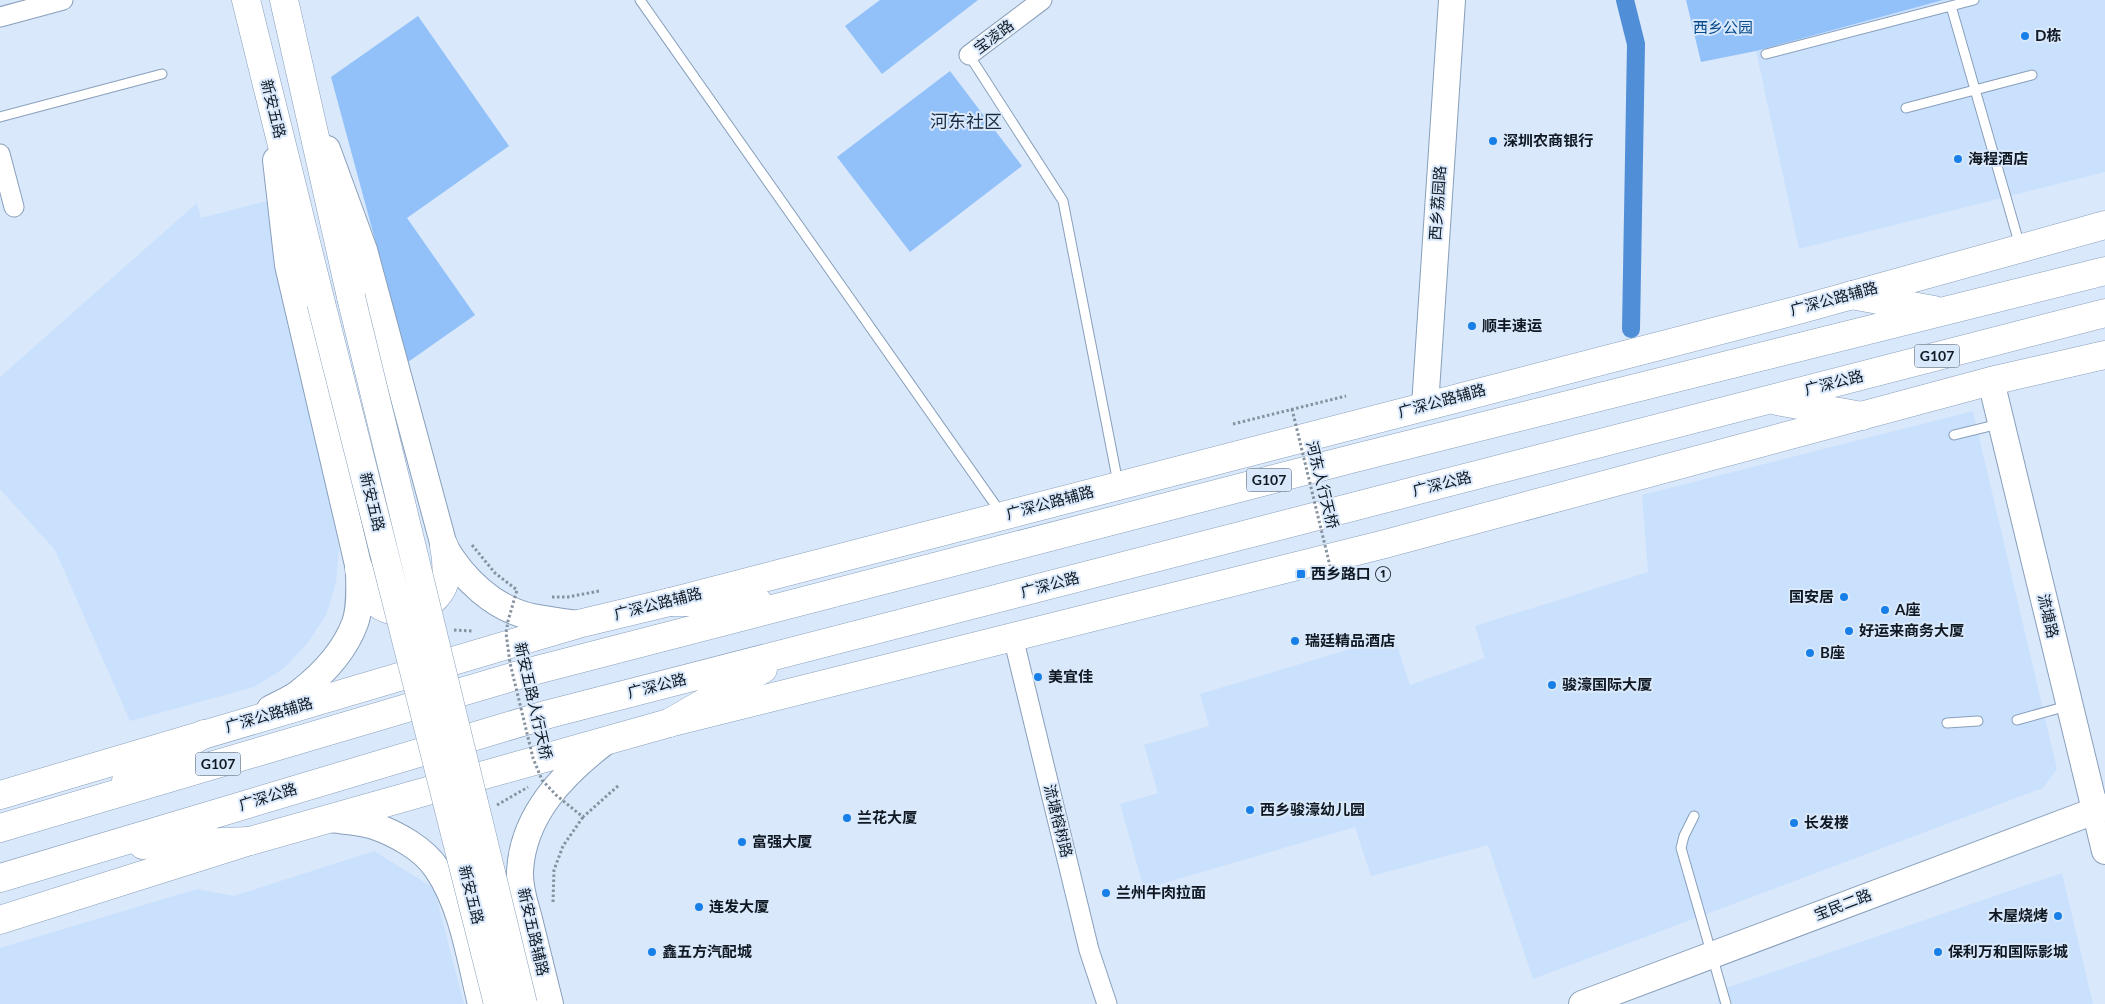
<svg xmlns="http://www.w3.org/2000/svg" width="2105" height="1004" viewBox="0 0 2105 1004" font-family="Lato,'Noto Sans SC',sans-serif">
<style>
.built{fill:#cae1fe}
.green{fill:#92c1fa}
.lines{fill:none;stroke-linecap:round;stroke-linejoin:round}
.canal{stroke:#508ed7;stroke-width:18}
.lane-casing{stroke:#889fbb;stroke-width:11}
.street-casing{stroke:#889fbb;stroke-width:21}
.secondary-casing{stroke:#889fbb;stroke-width:28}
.primary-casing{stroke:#889fbb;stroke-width:29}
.highway-casing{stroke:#889fbb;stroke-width:29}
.path{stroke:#8592a0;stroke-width:3;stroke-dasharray:2.5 2.5;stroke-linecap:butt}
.lane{stroke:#fff;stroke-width:9}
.street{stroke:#fff;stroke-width:19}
.secondary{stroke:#fff;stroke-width:26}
.primary{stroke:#fff;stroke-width:28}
.highway{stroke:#fff;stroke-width:28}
.primary-bridge-casing{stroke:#889fbb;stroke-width:29;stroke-linecap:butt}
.path-bridge{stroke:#8592a0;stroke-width:3;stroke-dasharray:2.5 2.5;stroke-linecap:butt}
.primary-bridge{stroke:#fff;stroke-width:28}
.poi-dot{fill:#177fe7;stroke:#d9e8fa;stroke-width:2}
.labels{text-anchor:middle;stroke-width:4;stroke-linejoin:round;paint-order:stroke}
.shield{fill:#d9e8fa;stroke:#4c5764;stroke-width:1}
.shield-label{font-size:14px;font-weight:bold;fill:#101923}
.park-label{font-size:15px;fill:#05498c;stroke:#d9e8fa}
.poi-label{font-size:15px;font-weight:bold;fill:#101923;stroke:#d9e8fa;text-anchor:start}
.street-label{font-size:15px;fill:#101923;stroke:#d9e8fa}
.quarter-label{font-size:18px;fill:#192c43;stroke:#d9e8fa}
</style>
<rect width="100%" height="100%" fill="#d9e8fa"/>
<path class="built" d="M1943 0H2105V172L1799 249 1756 51Z
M267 201 339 548 336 583 326 615 307 644 283 669 254 687 130 721 55 550 0 489V377L197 203 201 218Z
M1973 411 2057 769 2043 788 1533 979 1488 845 1371 876 1355 827 1144 889 1120 804 1158 793 1144 745 1209 726 1200 694 1394 636 1410 685 1485 658 1475 626 1648 572 1642 495Z
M374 851 434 888 464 1004H0V948L197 889 234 896Z
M2062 873 2093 1004H1718L1717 991Z"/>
<path class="green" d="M880 0H978L882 74 845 26Z
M1686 0H1943L1756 51 1701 62Z
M418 16 509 146 407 218 475 315 408 362 331 77Z
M950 71 1022 166 910 252 837 157Z"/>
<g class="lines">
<path class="canal" d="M1625 0 1636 44 1631 329"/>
<defs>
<path id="lane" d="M640 0 1001 513
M1951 6 2020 246
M1766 54 1974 0
M969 55 1063 201 1118 483
M1906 108 2032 75
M0 117 162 74
M1954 435 1999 424
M2017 720 2067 706
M1947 723 1978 721
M1694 816 1684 836 1681 848 1726 1004"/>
<path id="street" d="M0 17 63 0
M969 55 1042 0
M0 154 14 207
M1013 637 1089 950 1107 1004"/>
<path id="secondary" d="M327 149 364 250 444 546C463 579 494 609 532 617 547 620 563 622 578 624
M1991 381 2105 851
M1425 406 1452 0
M270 709C280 703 292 699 300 692 323 674 345 650 355 623 361 606 359 586 359 569L288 265 276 160
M329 819C343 821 360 821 374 826 397 834 424 849 437 869 463 907 470 960 481 1004
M550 1004C543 976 536 947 529 919 525 904 519 887 520 871 523 815 563 774 605 742
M1582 1004 2105 807"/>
<path id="primary" d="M246 0 321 303
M284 0 351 297
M359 569C361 577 363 586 368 594 388 623 435 614 445 581 448 570 446 557 444 546
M0 795 578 624 670 602 1802 309 2105 225
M0 920 250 841 669 723 1385 544 1991 381 2105 355"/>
<path id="highway" d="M1851 295 1934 310
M1777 401 1862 416
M670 602H758
M669 723 763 669
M126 781 204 734
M0 828 529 672 1359 457 2105 271
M143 845 250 841
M0 878 549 714 2105 313"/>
</defs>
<use href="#lane" class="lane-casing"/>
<use href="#street" class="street-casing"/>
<use href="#secondary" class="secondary-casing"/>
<use href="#primary" class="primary-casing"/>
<use href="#highway" class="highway-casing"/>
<path class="path" d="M1233 424 1346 396
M552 597H568L599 591
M454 630 473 631
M497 805 528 787
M553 902 554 870 563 846 583 817"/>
<use href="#lane" class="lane"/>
<use href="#street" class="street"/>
<use href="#secondary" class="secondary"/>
<use href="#primary" class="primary"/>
<use href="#highway" class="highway"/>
<defs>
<path id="primary-bridge" d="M351 297 523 1004
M321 303 498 1004"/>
</defs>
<use href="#primary-bridge" class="primary-bridge-casing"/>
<path class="path-bridge" d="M1292 409 1330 566
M472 545 495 573 517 590 508 621 506 633 510 663 533 758 542 780 556 795 583 817 619 785"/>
<use href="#primary-bridge" class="primary-bridge"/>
</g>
<g class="poi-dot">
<circle cx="2025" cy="36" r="5"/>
<circle cx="1493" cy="141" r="5"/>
<circle cx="1958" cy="159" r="5"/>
<circle cx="1472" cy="326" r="5"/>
<rect x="1296" y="569" width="10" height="10" rx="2.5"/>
<circle cx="1844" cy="597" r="5"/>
<circle cx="1885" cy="610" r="5"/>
<circle cx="1849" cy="631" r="5"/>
<circle cx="1295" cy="641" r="5"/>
<circle cx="1810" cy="653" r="5"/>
<circle cx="1038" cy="677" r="5"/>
<circle cx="1552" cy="685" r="5"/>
<circle cx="1250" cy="810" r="5"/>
<circle cx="847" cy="818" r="5"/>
<circle cx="1794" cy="823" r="5"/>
<circle cx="742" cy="842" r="5"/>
<circle cx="1106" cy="893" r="5"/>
<circle cx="699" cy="907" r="5"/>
<circle cx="2058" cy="916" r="5"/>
<circle cx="652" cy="952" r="5"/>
<circle cx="1938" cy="952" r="5"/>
</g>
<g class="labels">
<g class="shield">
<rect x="1914.5" y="344.5" width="45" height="23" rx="4"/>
<rect x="1246.5" y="468.5" width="45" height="23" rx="4"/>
<rect x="195.5" y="752.5" width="45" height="23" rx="4"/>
</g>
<g class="shield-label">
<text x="1937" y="361">G107</text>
<text x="1269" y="485">G107</text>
<text x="218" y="769">G107</text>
</g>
<g class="park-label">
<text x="1723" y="33">西乡公园</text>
</g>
<g class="poi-label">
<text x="2035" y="41">D栋</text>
<text x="1503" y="146">深圳农商银行</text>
<text x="1968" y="164">海程酒店</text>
<text x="1482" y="331">顺丰速运</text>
<text x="1311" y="579">西乡路口 ①</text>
<text x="1834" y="602" text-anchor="end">国安居</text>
<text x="1895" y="615">A座</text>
<text x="1859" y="636">好运来商务大厦</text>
<text x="1305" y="646">瑞廷精品酒店</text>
<text x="1820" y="658">B座</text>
<text x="1048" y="682">美宜佳</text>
<text x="1562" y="690">骏濠国际大厦</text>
<text x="1260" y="815">西乡骏濠幼儿园</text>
<text x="857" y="823">兰花大厦</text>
<text x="1804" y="828">长发楼</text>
<text x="752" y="847">富强大厦</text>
<text x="1116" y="898">兰州牛肉拉面</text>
<text x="709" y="912">连发大厦</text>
<text x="2048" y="921" text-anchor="end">木屋烧烤</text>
<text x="662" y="957">鑫五方汽配城</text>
<text x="1948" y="957">保利万和国际影城</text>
</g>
<g class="street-label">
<text transform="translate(994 37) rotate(-37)" y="5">宝凌路</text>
<text transform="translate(273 109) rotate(76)" y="5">新安五路</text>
<text transform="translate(1438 203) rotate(-86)" y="5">西乡荔园路</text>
<text transform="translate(1834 299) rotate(-15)" y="5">广深公路辅路</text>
<text transform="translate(1834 383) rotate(-14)" y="5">广深公路</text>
<text transform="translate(1442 401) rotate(-15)" y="5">广深公路辅路</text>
<text transform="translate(1442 484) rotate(-14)" y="5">广深公路</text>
<text transform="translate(1322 485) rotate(76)" y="5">河东人行天桥</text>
<text transform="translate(372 502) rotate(76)" y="5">新安五路</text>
<text transform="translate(1050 503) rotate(-15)" y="5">广深公路辅路</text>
<text transform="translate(1050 585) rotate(-15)" y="5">广深公路</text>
<text transform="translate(658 604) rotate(-14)" y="5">广深公路辅路</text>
<text transform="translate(2048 616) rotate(77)" y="5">流塘路</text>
<text transform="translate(657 686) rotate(-14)" y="5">广深公路</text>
<text transform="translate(533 701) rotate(77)" y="5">新安五路人行天桥</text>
<text transform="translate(269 715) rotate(-16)" y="5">广深公路辅路</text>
<text transform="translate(268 797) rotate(-17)" y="5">广深公路</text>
<text transform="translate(1058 821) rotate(76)" y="5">流塘榕树路</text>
<text transform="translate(471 895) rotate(76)" y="5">新安五路</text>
<text transform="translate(1843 905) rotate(-21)" y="5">宝民二路</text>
<text transform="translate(533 932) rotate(77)" y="5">新安五路辅路</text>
</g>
<g class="quarter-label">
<text x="966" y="128">河东社区</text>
</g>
</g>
</svg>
